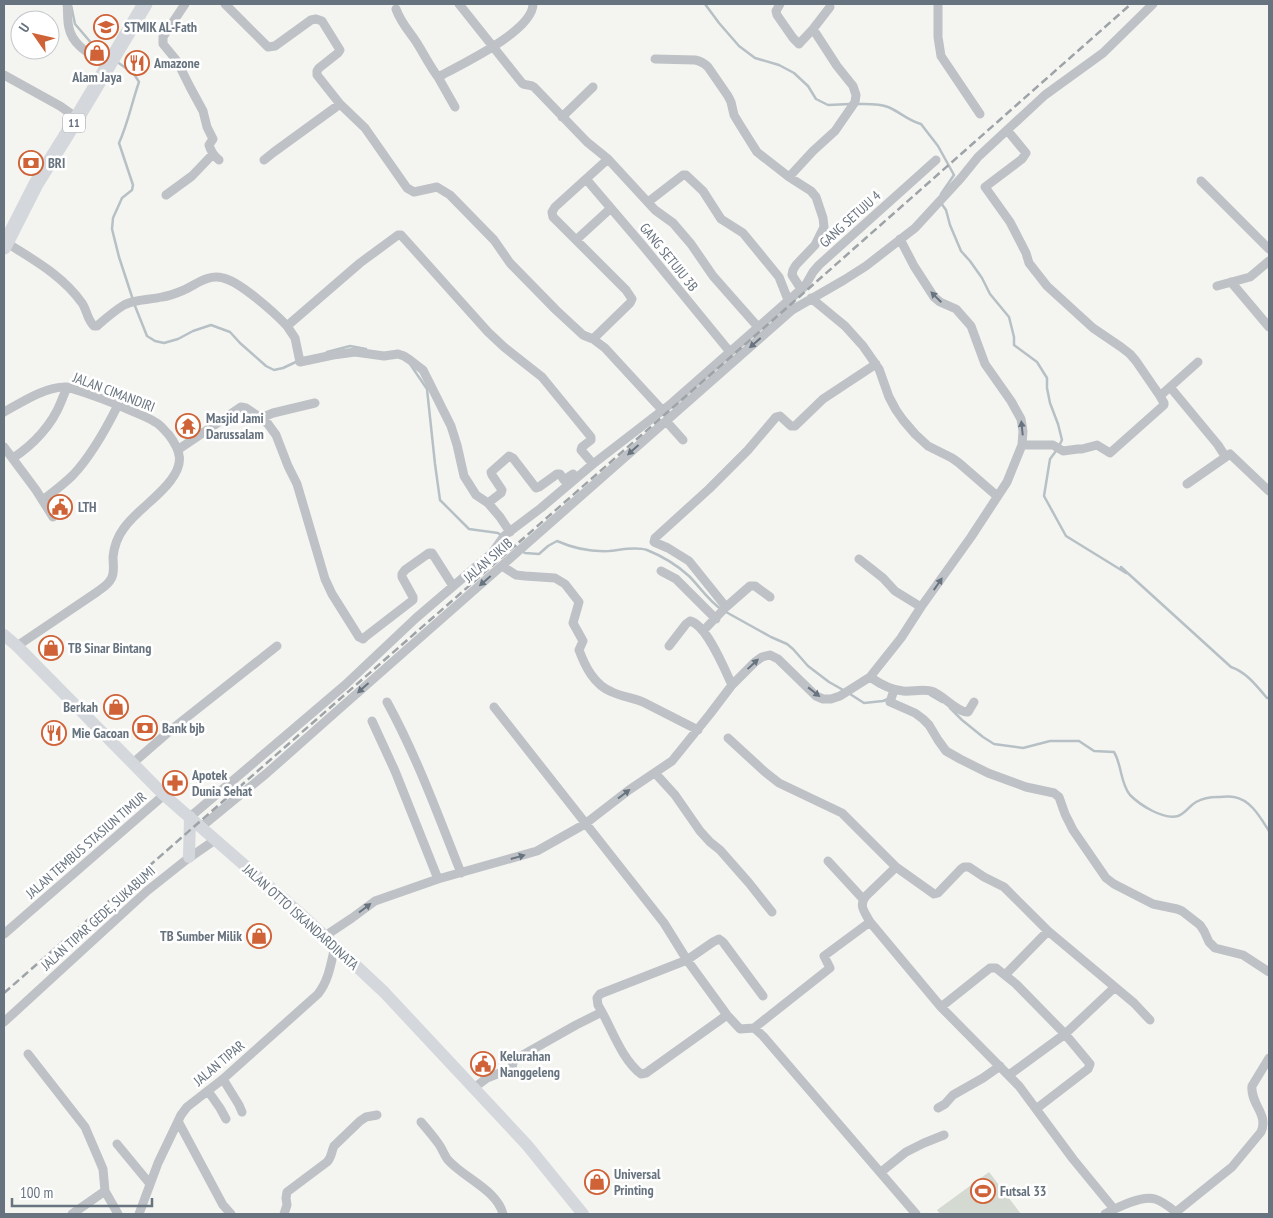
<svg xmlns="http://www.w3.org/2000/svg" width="1273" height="1218" viewBox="0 0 1273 1218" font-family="'PT Sans Narrow',sans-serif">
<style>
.green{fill:#d4d9d1}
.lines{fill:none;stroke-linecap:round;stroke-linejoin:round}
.stream{stroke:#b7c0c5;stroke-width:2.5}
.minor{stroke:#bec1c5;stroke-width:9}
.secondary{stroke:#d4d7db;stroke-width:12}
.trunk{stroke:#d4d7db;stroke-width:15}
.rail{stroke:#9ea3a8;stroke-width:2.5;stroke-dasharray:8 4;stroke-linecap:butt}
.oneway{fill:#67737f}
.labels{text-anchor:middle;stroke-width:5;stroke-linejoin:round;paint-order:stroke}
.shield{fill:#fff;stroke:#959da5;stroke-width:1}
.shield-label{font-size:12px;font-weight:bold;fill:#67737f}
.poi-label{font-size:14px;font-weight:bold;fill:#67737f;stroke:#fff;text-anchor:start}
.street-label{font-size:14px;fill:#67737f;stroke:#fff}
</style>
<rect width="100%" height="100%" fill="#f4f5f1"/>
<path class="green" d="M989 1172 1021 1214H940L937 1210Z"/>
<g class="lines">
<path class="stream" d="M705 4 719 23 739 46 755 58 779 65 794 73 808 86 816 99 828 105 850 104
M71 5 75 24 93 45 107 55
M116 61 134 74 139 82C132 102 128 123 119 143L133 185 132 190 122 198 113 218 112 229 119 257 135 306 147 336 155 341 164 343 178 339 193 331 211 325 230 332 240 343 266 366 274 370 283 368 298 361
M855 104C866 104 879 103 888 107 900 112 909 121 921 124L938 146 954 175 941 194
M941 203 946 210 950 225 961 251 970 261 982 278 990 294 1009 317 1014 337V345L1037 362 1047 378V388L1050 403 1058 424 1062 440 1059 446
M327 352 350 346 366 349
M410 364 427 389 435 464 440 500 469 529 498 533 518 548
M1056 451 1050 459 1044 496 1066 536 1126 573 1121 567 1231 667C1246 672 1256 685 1267 698H1269
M522 551 525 553 539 554 548 546 557 541C575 549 590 552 609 551 620 550 636 546 647 550 662 556 677 565 689 576 700 587 708 600 721 609
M726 612 771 637 787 644 793 649 808 666 829 682 845 691
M850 694 864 703 883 701 888 699
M930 695 942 702
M950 708 962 720 983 737 994 744 1023 748 1050 741H1079L1094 751 1114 752C1122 765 1120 783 1130 795 1140 805 1163 820 1178 816 1186 813 1189 806 1196 802 1203 798 1211 797 1218 797 1223 797 1229 796 1234 797 1251 800 1260 817 1269 831"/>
<path class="minor" d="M67 4C68 12 67 20 69 28 73 47 93 55 108 66
M185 4 163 37V44L177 61 190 87 203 111 207 127 213 139 209 145C211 152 214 156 219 160
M225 4 268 47 275 46 311 20 316 19 322 21 340 50 338 53 319 68 317 71V75L340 104 365 128 407 188 414 192 437 187 450 195 494 240 510 263 556 310 583 335 593 339 605 348 663 411
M459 4 522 83C525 86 530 84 534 87L587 142 608 159 655 210 673 223 691 244 713 276 758 327
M780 4 776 11 777 15 793 38 799 44 813 29 830 7
M938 4V37L941 56 980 114
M396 9C400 21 408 30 415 40 423 52 429 65 438 77
M655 59 695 60C701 61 704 63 708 67L728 96 731 102 734 115 740 125 757 152 789 177 811 191 816 197 823 218 824 227 815 245 796 265 793 270 792 275 801 289
M4 75 60 106 77 118
M455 107 438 77C460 65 533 31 533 4
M562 117 593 87
M1007 130 1026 153 1022 159 985 187 1010 222 1026 253 1029 263 1047 286 1093 328 1121 347 1130 354 1136 361 1160 396 1170 387 1218 445 1225 456
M264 160 274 152 340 104
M789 177 813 151 835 131 855 102 856 95 853 86 837 66 813 29
M586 179 644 247 730 352
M1201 181 1269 249
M166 195 192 176 213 154
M648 202 683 175H686L703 191 721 219 743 233 779 277 792 310 844 280 866 266 915 228 961 178 978 157 1045 95 1103 53 1153 4
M576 240 611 208
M7 243C34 260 63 276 82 303 87 310 87 320 94 326H97C105 319 114 311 124 305 135 299 150 300 162 297 169 296 177 293 184 290 197 284 208 274 223 278 239 281 275 313 287 326L360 263 398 235H401L488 332 504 347 542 377 591 437V440L582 447 581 450 593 464
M1231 282 1269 327
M1217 286 1250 277 1269 261
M811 298 845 326 863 346 879 369 889 397 896 410 903 420 915 434 928 446 952 458 959 463 997 496
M287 326 295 338 300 362 333 355 355 352 384 356 398 354 404 356 410 360 423 370 451 426 457 445 464 476 476 495 488 503 500 517 510 532
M593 339 630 303 632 299 626 290 553 217 552 212 555 207 608 159
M1170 387 1198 362
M4 412C22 402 46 386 67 387 90 394 112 402 134 412 141 415 149 418 155 422 161 425 164 430 169 435 181 451 184 463 171 480 158 498 137 510 124 528 118 536 114 547 113 557 113 564 115 573 111 579 108 585 102 588 97 592L17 646
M261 418 268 424 276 435 288 466 297 484 325 579 332 594 359 637 363 639 365 637 413 600V597L402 577V574L405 570 429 553H432L453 586
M666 421 683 440
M1022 445H1053L1063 451 1078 449H1082L1097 445 1110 453 1164 405V403L1160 396
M4 447 36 490 53 517
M179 449 241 407 246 408 261 418 273 413 315 403
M13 458C33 445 52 425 61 402 63 397 65 392 67 387
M1187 484 1230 454 1269 491
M43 500C53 492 64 484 73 475 92 455 106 429 118 405
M488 503 501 493 502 490 492 475 491 472 509 456 513 458 536 488 539 487 557 474H560L564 480 573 474
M859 559 883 578 895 591 921 607
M502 566 516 575 525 576 555 578 565 584 579 602 573 623 583 641 579 650C585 666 594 685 612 692 623 697 635 698 645 703 663 712 680 721 698 730
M661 571 676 579 716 619
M726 607 689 561 668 548 654 542 655 538 709 489 748 450 776 417 780 416 791 426H795L823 399 876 364
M703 631 726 607 750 586H755L770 597
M669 646 686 624 690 621C707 625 725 670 732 685
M870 677C880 684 890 690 903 691 913 692 924 688 934 692 945 697 958 713 968 712L974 702
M894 690 890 702 915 713 923 719 929 725 938 740 946 751 960 759 988 773 1026 787 1054 793 1059 797 1065 814 1073 830 1106 878 1114 884 1153 904 1177 909 1182 911 1200 925 1204 931 1209 942 1215 948 1243 955 1269 972
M387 702C417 757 438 815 461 873
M494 707 664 923 687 960 727 1015 740 1029 754 1028 763 1036 916 1214
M372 721 395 771 438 879
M728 738 765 772 779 783 842 813 896 867 934 894 938 893 961 869 964 867H969L984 877 1004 887 1048 931
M133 763 172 729 277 646
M655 773 675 795 700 831 710 842 720 850 749 883 772 912
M190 817 345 685 416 618 485 559 492 553 504 536 541 508 593 464 672 403 805 286 813 272 819 265 936 160
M201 827 267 773 337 711 792 310
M828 861 863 899
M896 867 866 896C858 906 865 912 870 922L941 1007 1019 1086 1073 1159 1114 1209
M4 934 164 795
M325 936 352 918 375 901 438 879 537 851 585 824 629 790 672 761 710 714 732 685 755 662 762 657 770 655 778 659 816 696 823 699H831L840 696 870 677 901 638 921 607 971 537 1007 482 1022 445 1023 431 1021 419 1011 401 985 364 971 326 956 309 940 302 934 297 914 266 900 239
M1005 975 1048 931 1134 1003 1150 1020
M941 1007 990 968H996L1016 984 1065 1034 1090 1064 1088 1069 1036 1109
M727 1015 646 1073 641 1074C621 1059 611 1026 598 1005L597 998 600 994 687 960 713 942 719 939 723 942 763 996
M4 1022 147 891 186 860 215 840
M754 1028 830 968 824 956 870 922
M28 1054 85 1127 103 1169 105 1191 118 1214
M1009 1075 1065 1034 1115 987
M223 1079 239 1105 242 1112
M474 1088 487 1078 512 1068 513 1063 514 1060 576 1025 602 1012
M208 1091 220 1108 226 1119
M938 1108 945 1104 953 1095 983 1078 1000 1066
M178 1121 223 1205 231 1214
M421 1122C427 1129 433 1136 438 1143 442 1148 444 1155 448 1160 464 1178 497 1190 503 1214
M117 1144 150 1184
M881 1172 906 1152 924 1143 944 1135
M1176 1212 1232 1167 1261 1132C1269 1114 1250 1104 1252 1086L1269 1058
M72 1214 105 1191
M139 1214 158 1163 181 1115 187 1107 223 1079 318 994C329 980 331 963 335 946
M284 1214 287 1205 286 1198 287 1192 327 1162C332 1157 331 1152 334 1146L360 1121 366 1117 377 1115
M1105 1214C1116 1208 1142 1195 1155 1199 1163 1201 1172 1209 1178 1214"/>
<path class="secondary" d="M4 635 17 646 164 795 304 917 384 992 527 1145 583 1214
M189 857 190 817"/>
<path class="trunk" d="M4 247 36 184 77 118 145 4"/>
<path class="rail" d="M4 993 790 305 1131 4"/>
</g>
<defs><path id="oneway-solid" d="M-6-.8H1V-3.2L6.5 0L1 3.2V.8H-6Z" transform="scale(1.25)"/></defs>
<g class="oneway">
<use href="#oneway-solid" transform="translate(936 297) rotate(-135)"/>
<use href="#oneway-solid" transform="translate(755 343) rotate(139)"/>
<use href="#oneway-solid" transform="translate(1022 428) rotate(-96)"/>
<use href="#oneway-solid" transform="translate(633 450) rotate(138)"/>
<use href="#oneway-solid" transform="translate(485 581) rotate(139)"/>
<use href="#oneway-solid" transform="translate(938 584) rotate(-55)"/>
<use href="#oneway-solid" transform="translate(753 664) rotate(-43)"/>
<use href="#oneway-solid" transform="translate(363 688) rotate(138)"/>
<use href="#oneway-solid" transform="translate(814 692) rotate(38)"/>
<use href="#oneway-solid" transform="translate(624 794) rotate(-37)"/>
<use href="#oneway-solid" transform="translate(518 857) rotate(-16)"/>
<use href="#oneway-solid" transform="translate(365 908) rotate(-37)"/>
</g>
<defs>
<symbol id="university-ring" viewBox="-11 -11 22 22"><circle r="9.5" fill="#fff" stroke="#cf6237" stroke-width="1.5"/><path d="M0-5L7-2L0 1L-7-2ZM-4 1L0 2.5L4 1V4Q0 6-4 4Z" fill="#cf6237"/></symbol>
<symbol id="shop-ring" viewBox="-11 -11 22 22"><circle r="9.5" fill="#fff" stroke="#cf6237" stroke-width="1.5"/><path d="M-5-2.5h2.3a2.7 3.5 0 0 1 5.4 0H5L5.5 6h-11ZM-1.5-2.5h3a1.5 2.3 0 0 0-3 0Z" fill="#cf6237"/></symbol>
<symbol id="restaurant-ring" viewBox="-11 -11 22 22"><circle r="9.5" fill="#fff" stroke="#cf6237" stroke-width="1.5"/><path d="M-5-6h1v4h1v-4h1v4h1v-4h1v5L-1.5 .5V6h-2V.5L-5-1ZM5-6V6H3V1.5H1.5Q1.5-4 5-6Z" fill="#cf6237"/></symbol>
<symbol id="bank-ring" viewBox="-11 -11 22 22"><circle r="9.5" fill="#fff" stroke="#cf6237" stroke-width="1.5"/><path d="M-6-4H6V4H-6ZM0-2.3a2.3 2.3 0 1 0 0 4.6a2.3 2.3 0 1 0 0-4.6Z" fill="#cf6237"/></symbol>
<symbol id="temple-ring" viewBox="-11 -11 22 22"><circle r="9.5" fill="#fff" stroke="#cf6237" stroke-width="1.5"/><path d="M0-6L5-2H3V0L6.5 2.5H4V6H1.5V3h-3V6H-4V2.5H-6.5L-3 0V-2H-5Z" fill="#cf6237"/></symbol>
<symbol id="civic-ring" viewBox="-11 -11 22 22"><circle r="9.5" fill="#fff" stroke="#cf6237" stroke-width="1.5"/><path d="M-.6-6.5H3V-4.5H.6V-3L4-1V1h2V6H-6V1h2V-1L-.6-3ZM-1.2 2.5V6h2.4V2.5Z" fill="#cf6237"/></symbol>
<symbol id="pharmacy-ring" viewBox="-11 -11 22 22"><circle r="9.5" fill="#fff" stroke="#cf6237" stroke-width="1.5"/><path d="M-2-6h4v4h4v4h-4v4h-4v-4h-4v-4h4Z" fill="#cf6237"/></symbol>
<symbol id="stadium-ring" viewBox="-11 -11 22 22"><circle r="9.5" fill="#fff" stroke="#cf6237" stroke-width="1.5"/><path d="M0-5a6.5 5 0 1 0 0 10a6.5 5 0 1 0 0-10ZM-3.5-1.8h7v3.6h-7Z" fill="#cf6237"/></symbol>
</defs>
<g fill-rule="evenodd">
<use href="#university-ring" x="92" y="13" width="28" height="28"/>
<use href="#shop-ring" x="83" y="39" width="28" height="28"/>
<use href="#restaurant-ring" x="123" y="49" width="28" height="28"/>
<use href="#bank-ring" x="17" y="149" width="28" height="28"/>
<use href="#temple-ring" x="174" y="412" width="28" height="28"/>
<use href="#civic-ring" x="46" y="493" width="28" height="28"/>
<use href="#shop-ring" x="37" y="634" width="28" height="28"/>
<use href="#shop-ring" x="102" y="693" width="28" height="28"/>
<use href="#bank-ring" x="131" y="714" width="28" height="28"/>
<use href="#restaurant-ring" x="40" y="719" width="28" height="28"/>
<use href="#pharmacy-ring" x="161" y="769" width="28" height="28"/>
<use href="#shop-ring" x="245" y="922" width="28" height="28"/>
<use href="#civic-ring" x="469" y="1050" width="28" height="28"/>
<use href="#shop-ring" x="583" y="1168" width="28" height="28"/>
<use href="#stadium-ring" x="969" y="1177" width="28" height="28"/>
</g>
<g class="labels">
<rect class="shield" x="63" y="113.5" width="22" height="19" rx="4"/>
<g class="shield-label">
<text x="74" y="127">11</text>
</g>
<g class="poi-label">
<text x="124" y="32">STMIK AL-Fath</text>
<text x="154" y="68">Amazone</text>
<text x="97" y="82" text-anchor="middle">Alam Jaya</text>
<text x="48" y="168">BRI</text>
<text x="206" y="423">Masjid Jami<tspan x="206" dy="16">Darussalam</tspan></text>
<text x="78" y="512">LTH</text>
<text x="68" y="653">TB Sinar Bintang</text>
<text x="98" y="712" text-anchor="end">Berkah</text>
<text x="162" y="733">Bank bjb</text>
<text x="72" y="738">Mie Gacoan</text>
<text x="192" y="780">Apotek<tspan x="192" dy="16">Dunia Sehat</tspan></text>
<text x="242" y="941" text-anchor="end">TB Sumber Milik</text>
<text x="500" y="1061">Kelurahan<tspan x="500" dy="16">Nanggeleng</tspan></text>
<text x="614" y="1179">Universal<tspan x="614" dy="16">Printing</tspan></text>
<text x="1000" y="1196">Futsal 33</text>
</g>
<g class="street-label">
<text transform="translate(850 219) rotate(-42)" y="5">GANG SETUJU 4</text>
<text transform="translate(669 257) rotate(51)" y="5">GANG SETUJU 3B</text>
<text transform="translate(114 392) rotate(21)" y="5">JALAN CIMANDIRI</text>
<text transform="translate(488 560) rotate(-41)" y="5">JALAN SIKIB</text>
<text transform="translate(86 845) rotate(-41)" y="5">JALAN TEMBUS STASIUN TIMUR</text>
<text transform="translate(301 917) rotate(42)" y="5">JALAN OTTO ISKANDARDINATA</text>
<text transform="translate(98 918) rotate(-42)" y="5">JALAN TIPAR GEDE, SUKABUMI</text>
<text transform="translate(219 1063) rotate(-40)" y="5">JALAN TIPAR</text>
</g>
</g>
<rect width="1273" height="1218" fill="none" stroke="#67737f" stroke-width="10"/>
<g transform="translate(35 35) rotate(304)"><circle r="24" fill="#ffffff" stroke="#c2c7cc"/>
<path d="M0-4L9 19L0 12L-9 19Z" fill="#cf6237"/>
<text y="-8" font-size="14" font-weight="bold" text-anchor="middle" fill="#67737f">U</text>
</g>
<path d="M12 1198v8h140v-8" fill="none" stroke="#67737f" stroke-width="2.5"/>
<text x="20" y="1198" font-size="15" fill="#67737f" stroke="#ffffff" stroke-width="4" paint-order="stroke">100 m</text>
</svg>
